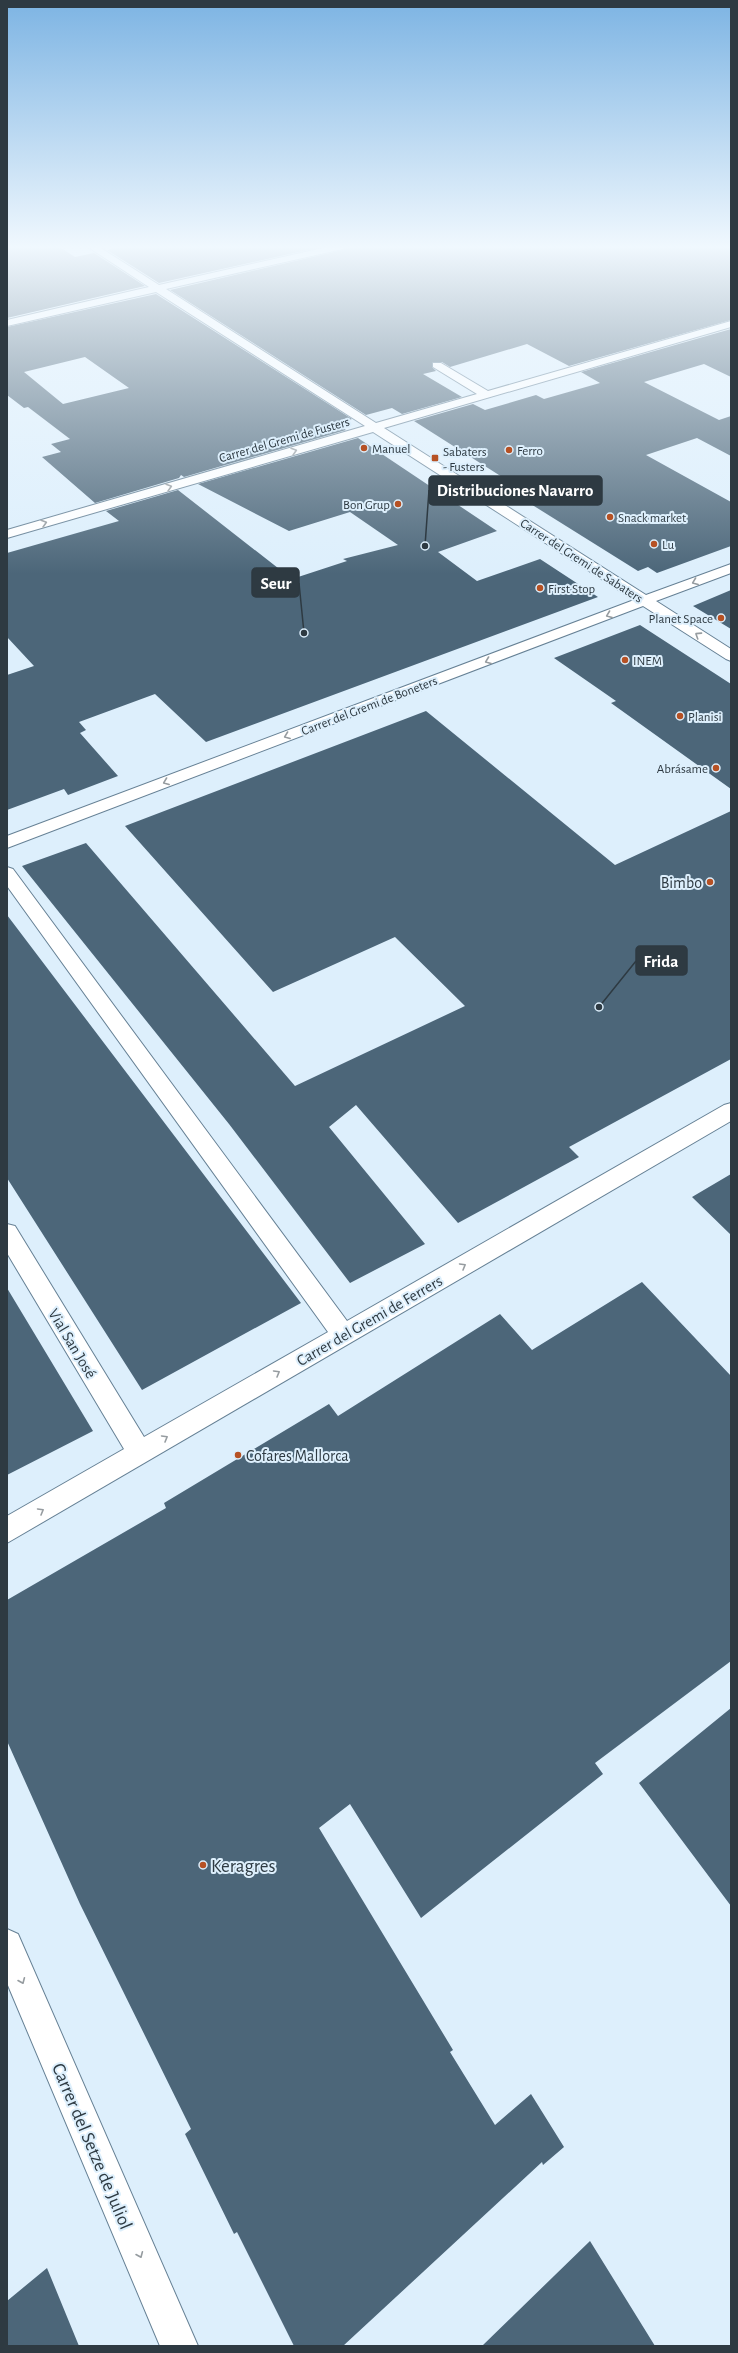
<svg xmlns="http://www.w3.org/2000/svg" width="738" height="2353" viewBox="0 0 738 2353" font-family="'Alegreya Sans',sans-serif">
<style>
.building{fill:#4c6679;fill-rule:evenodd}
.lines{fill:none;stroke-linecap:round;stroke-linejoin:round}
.minor-casing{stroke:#668195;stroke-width:2}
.minor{fill:#fff;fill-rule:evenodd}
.oneway{stroke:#969ca0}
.poi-dot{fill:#b65124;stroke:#ddeffc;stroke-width:1.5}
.labels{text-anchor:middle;stroke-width:4;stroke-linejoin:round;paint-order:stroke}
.far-street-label{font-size:13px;fill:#2e3a42;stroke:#ddeffc}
.far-poi-label{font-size:13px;fill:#2e3a42;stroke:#ddeffc;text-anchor:start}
.poi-label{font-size:16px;fill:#2e3a42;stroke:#ddeffc;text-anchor:end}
.street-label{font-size:16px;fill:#2e3a42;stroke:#ddeffc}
.near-poi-label{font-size:19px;fill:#2e3a42;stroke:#ddeffc;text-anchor:start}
.near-street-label{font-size:19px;fill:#2e3a42;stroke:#ddeffc}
.leader{fill:none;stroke:#2e3a42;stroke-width:1.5}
.callout-dot{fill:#2e3a42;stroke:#ddeffc;stroke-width:1.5}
.callout{fill:#2e3a42;stroke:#2e3a42;stroke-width:1.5}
.callout-label{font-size:17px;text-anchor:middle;font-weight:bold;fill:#fff}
</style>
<rect width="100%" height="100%" fill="#ddeffc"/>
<path class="building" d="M7 245H34L41 249 58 246 75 257 94 253 145 286 7 318Z
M132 245H330L159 283 107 250Z
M353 245H731V320L569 366 527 344 450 367 442 362H433L432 367 436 371 423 374 462 397 402 414 392 408 366 415 170 290 347 249Z
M156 294 352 419 336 424 346 430 184 477 181 475 179 478 95 503 42 457 61 452 51 444 70 439 28 407 24 408 7 395V327ZM85 357 129 388 63 404 24 372Z
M731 329V377L704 364 644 382 719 420 731 416V456L697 438 646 455 731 502V546L657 573 648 567 638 571 526 501 535 498 414 421 473 404 485 410 536 395 544 399 600 383 581 372Z
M358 438 497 531 438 552 477 581 540 559 598 597 206 742 155 694 79 722 86 730 80 733 118 776 68 795 64 789 7 810V675L34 666 7 637V553L119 521 106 511 178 490 292 579 347 561 343 559 398 545 350 512 289 531 198 484Z
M731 590V629L693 606Z
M640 625 731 684V789L611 703 616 701 554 658Z
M426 711 615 865 731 811V1059L569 1147 579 1157 458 1223 356 1105 329 1127 425 1244 350 1283 229 1124 22 866 86 843 295 1086 465 1006 395 937 273 992 125 826Z
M7 915 301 1303 142 1390 7 1178Z
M731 1174V1235L692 1197Z
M642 1282 731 1376V1661L595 1763 603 1774 421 1918 350 1804 319 1828 453 2050 450 2052 495 2125 531 2094 564 2147 543 2165 542 2162 343 2346H294L237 2232 234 2234 185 2134 191 2129 80 1904 7 1741V1600L166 1508 164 1503 329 1404 338 1416 500 1314 532 1350Z
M7 1288 93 1431 7 1475Z
M731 1708V1906L639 1783Z
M590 2241 655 2346H482Z
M47 2268 79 2346H7V2301Z"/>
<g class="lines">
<defs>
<path id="minor" d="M85 245H96L159 285 336 245H352L347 248 166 289 376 423 477 394 433 367V363H441L488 391 731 321V327L384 428 646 595 731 564V573L656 601 731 649V661L726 659 643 606 7 848V836L634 600 373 432 7 538V530L365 426 156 292 7 326V320L149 287Z
M7 867 13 869 347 1321 724 1105 731 1103V1121L7 1543V1516L124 1449 7 1253V1224L15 1226 144 1437 328 1332 7 886Z
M7 1929 18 1934 198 2346H160L7 1983Z"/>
</defs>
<use href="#minor" class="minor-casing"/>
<use href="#minor" class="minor"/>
</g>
<defs><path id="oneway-chevron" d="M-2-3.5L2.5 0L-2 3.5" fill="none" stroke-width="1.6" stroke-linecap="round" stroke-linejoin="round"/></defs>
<g class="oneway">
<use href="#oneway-chevron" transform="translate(294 451) rotate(-16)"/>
<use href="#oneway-chevron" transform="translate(169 487) rotate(-16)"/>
<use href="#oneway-chevron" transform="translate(44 523) rotate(-16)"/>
<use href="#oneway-chevron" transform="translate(695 582) rotate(159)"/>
<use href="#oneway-chevron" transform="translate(609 615) rotate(159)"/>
<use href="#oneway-chevron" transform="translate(698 635) rotate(-147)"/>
<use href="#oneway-chevron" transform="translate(488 661) rotate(159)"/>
<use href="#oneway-chevron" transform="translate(287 736) rotate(159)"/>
<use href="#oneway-chevron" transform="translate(166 782) rotate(159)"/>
<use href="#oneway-chevron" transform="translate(463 1266) rotate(-30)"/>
<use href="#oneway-chevron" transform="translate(277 1373) rotate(-30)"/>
<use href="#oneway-chevron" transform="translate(165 1438) rotate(-30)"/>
<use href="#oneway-chevron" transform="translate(41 1511) rotate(-30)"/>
<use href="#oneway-chevron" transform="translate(22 1981) rotate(67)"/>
<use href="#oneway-chevron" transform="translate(140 2255) rotate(67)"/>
</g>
<linearGradient id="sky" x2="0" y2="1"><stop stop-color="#7db4e3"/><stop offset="0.43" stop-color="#f0f8fe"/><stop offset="1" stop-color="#f0f8fe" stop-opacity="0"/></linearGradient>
<rect width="738" height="574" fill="url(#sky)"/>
<g class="poi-dot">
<circle cx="364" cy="448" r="4"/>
<circle cx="509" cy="450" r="4"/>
<rect x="431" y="454" width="8" height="8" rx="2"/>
<circle cx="398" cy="504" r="4"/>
<circle cx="610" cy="517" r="4"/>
<circle cx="654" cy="544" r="4"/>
<circle cx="540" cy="588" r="4"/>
<circle cx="721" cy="618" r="4"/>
<circle cx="625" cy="660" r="4"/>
<circle cx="680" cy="716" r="4"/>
<circle cx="716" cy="768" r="4"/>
<circle cx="710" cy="882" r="4"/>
<circle cx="238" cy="1455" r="4"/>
<circle cx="203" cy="1865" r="4"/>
</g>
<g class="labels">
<g class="far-street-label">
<text transform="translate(284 439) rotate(-16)" y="5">Carrer del Gremi de Fusters</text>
<text transform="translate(582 560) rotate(33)" y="5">Carrer del Gremi de Sabaters</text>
<text transform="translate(369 705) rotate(-21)" y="5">Carrer del Gremi de Boneters</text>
</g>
<g class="far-poi-label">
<text x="372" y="453">Manuel</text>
<text x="517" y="455">Ferro</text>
<text x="443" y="456">Sabaters<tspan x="443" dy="15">- Fusters</tspan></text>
<text x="390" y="509" text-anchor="end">Bon Grup</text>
<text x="618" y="522">Snack market</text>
<text x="662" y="549">Lu</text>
<text x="548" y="593">First Stop</text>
<text x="713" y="623" text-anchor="end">Planet Space</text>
<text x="633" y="665">INEM</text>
<text x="688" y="721">Planisi</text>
<text x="708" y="773" text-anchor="end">Abrásame</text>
</g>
<g class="poi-label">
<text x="702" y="888">Bimbo</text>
<text x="246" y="1461" text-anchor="start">Cofares Mallorca</text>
</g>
<g class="street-label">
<text transform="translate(369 1320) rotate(-30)" y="6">Carrer del Gremi de Ferrers</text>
<text transform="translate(73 1343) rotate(59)" y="6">Vial San José</text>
</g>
<g class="near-poi-label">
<text x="211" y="1872">Keragres</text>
</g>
<g class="near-street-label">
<text transform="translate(93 2146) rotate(67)" y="7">Carrer del Setze de Juliol</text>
</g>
</g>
<path class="leader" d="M425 546L429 490M304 633L299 583M599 1007L636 961"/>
<g class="callout-dot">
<circle cx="425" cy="546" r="4"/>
<circle cx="304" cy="633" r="4"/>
<circle cx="599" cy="1007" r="4"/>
</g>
<g class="callout">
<rect x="429" y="476" width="173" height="29" rx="4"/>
<rect x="252" y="568" width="47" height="29" rx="4"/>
<rect x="636" y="946" width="51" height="29" rx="4"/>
</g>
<g class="callout-label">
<text x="515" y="496">Distribuciones Navarro</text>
<text x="276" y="589">Seur</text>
<text x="661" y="967">Frida</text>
</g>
<rect width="738" height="2353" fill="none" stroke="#2e3a42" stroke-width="16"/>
</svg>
